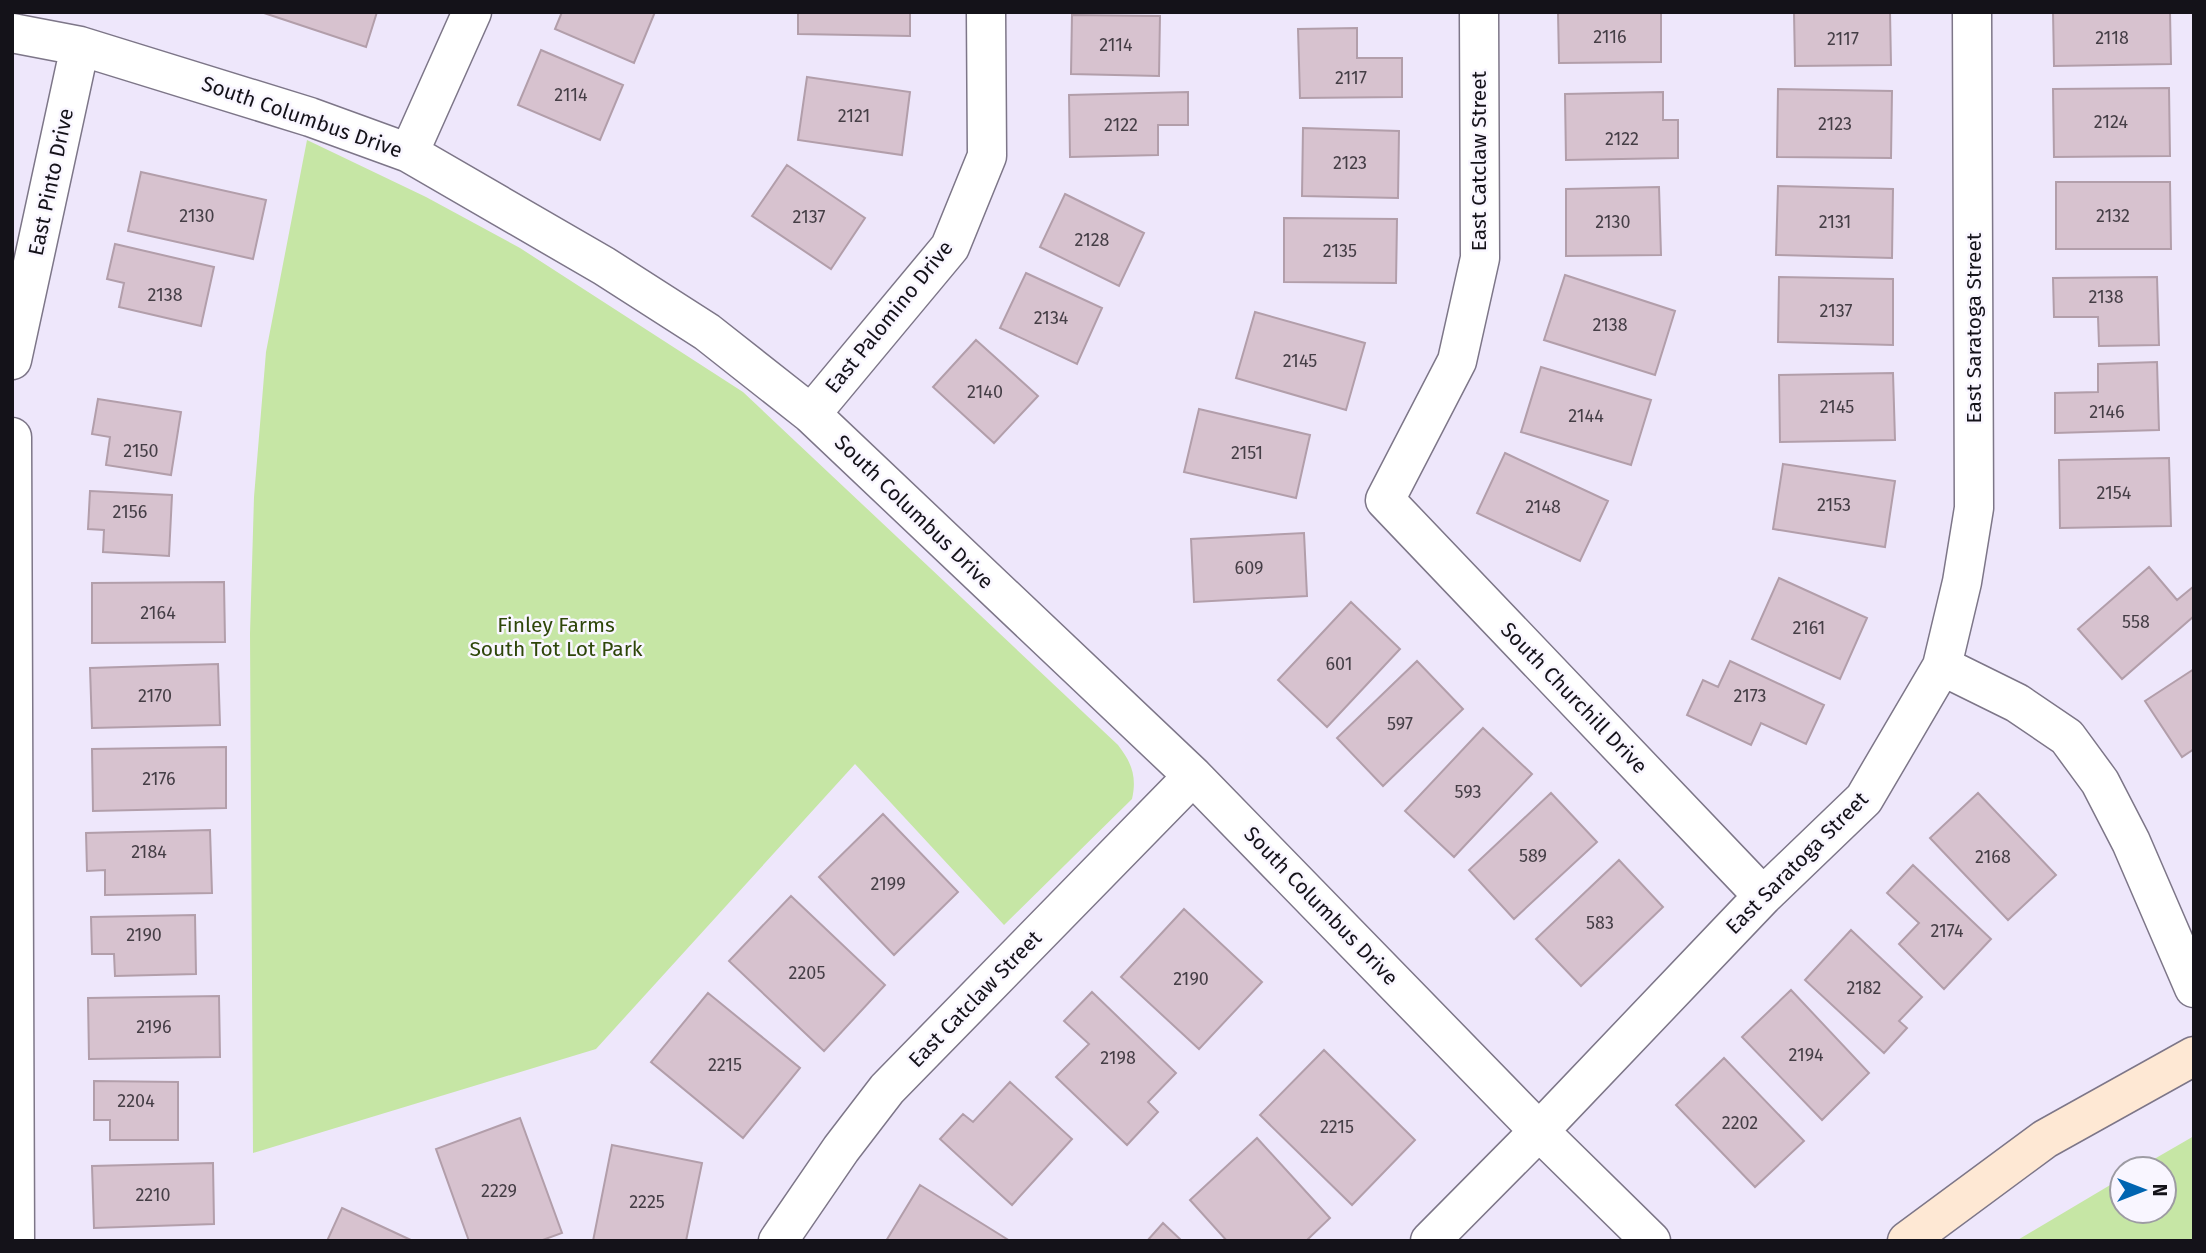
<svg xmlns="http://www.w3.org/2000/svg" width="2206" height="1253" viewBox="0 0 2206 1253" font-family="'Fira Sans',sans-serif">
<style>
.green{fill:#c6e6a5}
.building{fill:#d7c2cf;stroke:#b29eaa;stroke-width:2}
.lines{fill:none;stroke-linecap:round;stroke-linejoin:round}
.street-casing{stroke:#7d7688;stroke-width:41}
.secondary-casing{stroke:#7d7688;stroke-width:41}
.street{stroke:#fff;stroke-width:38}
.secondary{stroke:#fee8d4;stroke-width:38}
.labels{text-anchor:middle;stroke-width:5;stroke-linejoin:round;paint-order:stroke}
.number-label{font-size:18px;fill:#453e46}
.street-label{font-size:21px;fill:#141219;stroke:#f9f6ff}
.park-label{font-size:21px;fill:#2e4609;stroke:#f9f6ff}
</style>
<rect width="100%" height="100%" fill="#eee7fb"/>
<path class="green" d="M307 140 426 197 520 248 743 392 1118 745C1132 763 1137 777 1132 799L1004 925 855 764 596 1049 253 1153 250 634 254 497 266 352Z
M2194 1136V1241H2016L2122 1178V1211H2164V1169H2137Z"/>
<path class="building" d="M261 12H377L366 47Z
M562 12H655L634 63 555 29Z
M798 12H910V36L798 34Z
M1558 12H1661V62L1559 63Z
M1794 12H1890L1891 65 1795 66Z
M2053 12H2170L2171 64 2054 66Z
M1072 15 1160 16 1159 76 1071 74Z
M1357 28V58H1402V97L1300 98 1298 29Z
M541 50 623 85 600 140 518 105Z
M807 77 910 92 902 155 798 140Z
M2169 88 2170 156 2054 157 2053 89Z
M1778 89 1892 91 1891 158 1777 157Z
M1188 92V125H1158V155L1070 157 1069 95Z
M1663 92V120H1678V158L1566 160 1565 94Z
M1303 128 1399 131 1398 198 1302 196Z
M787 165 865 218 831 269 752 216Z
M141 172 266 200 253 259 128 231Z
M2056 182H2170L2171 249H2056Z
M1778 186 1893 189 1892 258 1776 255Z
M1659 187 1661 255 1566 256V189Z
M1065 194 1144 233 1119 286 1040 247Z
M1284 218 1397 219 1396 283 1284 282Z
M115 244 214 267 201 326 119 307 124 283 107 279Z
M1026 273 1102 308 1077 364 1000 328Z
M1565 275 1675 311 1655 375 1544 340Z
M1779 277 1893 279V345L1778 342Z
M2157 277 2159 345 2099 346 2098 317H2054L2053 278Z
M1255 312 1365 343 1346 410 1236 378Z
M976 340 1038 396 994 443 933 387Z
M2157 362 2159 430 2055 433V393L2098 392V364Z
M1541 367 1651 400 1631 465 1521 432Z
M1893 373 1895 440 1780 442 1779 375Z
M98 399 181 412 171 475 106 465 110 437 92 434Z
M1199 409 1310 435 1296 498 1184 472Z
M1505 453 1608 501 1580 561 1477 513Z
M2169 458 2171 526 2060 528 2059 460Z
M1783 464 1895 481 1885 547 1773 529Z
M90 491 172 495 169 556 103 552 104 530 88 529Z
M1304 533 1307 596 1194 602 1191 539Z
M2149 567 2177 600 2194 586V616L2122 679 2078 629Z
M1779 578 1867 618 1840 679 1752 639Z
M224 582 225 642 92 643V583Z
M1351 602 1400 649 1327 727 1278 680Z
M1417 661 1463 709 1383 786 1337 738Z
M1730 661 1824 705 1806 744 1761 723 1751 745 1687 715 1703 680 1718 687Z
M218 664 220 725 92 728 90 668Z
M2194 669V749L2182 757 2145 701Z
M1483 728 1532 774 1454 857 1405 811Z
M226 747V808L93 811 92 749Z
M1551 793 1597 842 1514 919 1469 870Z
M1978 793 2056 875 2008 920 1930 838Z
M883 814 958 892 894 955 819 877Z
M210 830 212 893 105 895V870L87 871 86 833Z
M1619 860 1663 907 1581 986 1536 939Z
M1913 865 1991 939 1944 989 1899 944 1919 923 1887 893Z
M791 896 885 985 824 1051 729 961Z
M1184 909 1262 982 1199 1049 1121 977Z
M195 915 196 974 115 976 114 954H92L91 917Z
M1851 930 1922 997 1899 1021 1907 1028 1884 1053 1805 980Z
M1791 990 1869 1073 1822 1120 1742 1037Z
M1092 992 1176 1073 1148 1102 1158 1112 1127 1145 1056 1077 1089 1044 1064 1021Z
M708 993 800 1068 743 1138 651 1062Z
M219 996 220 1057 89 1059 88 998Z
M1324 1050 1415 1140 1352 1205 1260 1115Z
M1724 1058 1804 1141 1755 1187 1676 1105Z
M94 1081 178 1082V1140H110V1120H94Z
M1010 1082 1072 1139 1012 1205 940 1139 963 1114 973 1122Z
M520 1118 562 1233 540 1241H469L436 1149Z
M1257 1138 1330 1218 1306 1241H1227L1190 1200Z
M612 1145 702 1163 686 1241H593Z
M213 1163 214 1224 94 1228 92 1166Z
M920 1185 1010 1241H886Z
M342 1208 413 1241H327Z
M1163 1223 1182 1241H1147Z"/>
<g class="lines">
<defs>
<path id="street" d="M1479 12 1480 258 1457 361 1385 500 1763 896
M12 33 80 46 310 117 409 153 604 266 707 332 811 414 1193 776 1539 1131 1651 1241
M409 153 472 12
M12 360 80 46
M811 414 950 247 987 156 986 12
M12 437 15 1241
M1942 666 2017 703 2067 737 2100 782 2131 842 2194 988
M778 1241 841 1149 887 1089 1193 776
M1430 1241 1539 1131 1763 896 1864 799 1942 666 1962 582 1974 508 1972 12"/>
<path id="secondary" d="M1907 1241 2045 1139 2194 1056"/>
</defs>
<use href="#street" class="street-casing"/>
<use href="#secondary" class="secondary-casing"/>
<use href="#street" class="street"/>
<use href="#secondary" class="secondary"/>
</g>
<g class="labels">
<g class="number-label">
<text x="1610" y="43">2116</text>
<text x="2112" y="44">2118</text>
<text x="1843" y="45">2117</text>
<text x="1116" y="51">2114</text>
<text x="1351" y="84">2117</text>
<text x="571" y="101">2114</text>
<text x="854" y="122">2121</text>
<text x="2111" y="128">2124</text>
<text x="1835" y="130">2123</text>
<text x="1121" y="131">2122</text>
<text x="1622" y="145">2122</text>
<text x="1350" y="169">2123</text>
<text x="197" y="222">2130</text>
<text x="2113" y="222">2132</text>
<text x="809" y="223">2137</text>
<text x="1613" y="228">2130</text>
<text x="1835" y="228">2131</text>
<text x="1092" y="246">2128</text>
<text x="1340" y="257">2135</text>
<text x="165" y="301">2138</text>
<text x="2106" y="303">2138</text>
<text x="1836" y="317">2137</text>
<text x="1051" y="324">2134</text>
<text x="1610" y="331">2138</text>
<text x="1300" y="367">2145</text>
<text x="985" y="398">2140</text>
<text x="1837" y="413">2145</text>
<text x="2107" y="418">2146</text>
<text x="1586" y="422">2144</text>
<text x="141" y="457">2150</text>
<text x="1247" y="459">2151</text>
<text x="2114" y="499">2154</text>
<text x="1834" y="511">2153</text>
<text x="1543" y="513">2148</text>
<text x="130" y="518">2156</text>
<text x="1249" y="574">609</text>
<text x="158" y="619">2164</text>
<text x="2136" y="628">558</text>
<text x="1809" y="634">2161</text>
<text x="1339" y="670">601</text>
<text x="155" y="702">2170</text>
<text x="1750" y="702">2173</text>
<text x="1400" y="730">597</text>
<text x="159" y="785">2176</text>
<text x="1468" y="798">593</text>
<text x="149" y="858">2184</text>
<text x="1533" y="862">589</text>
<text x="1993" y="863">2168</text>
<text x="888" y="890">2199</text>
<text x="1600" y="929">583</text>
<text x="1947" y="937">2174</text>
<text x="144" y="941">2190</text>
<text x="807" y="979">2205</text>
<text x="1191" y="985">2190</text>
<text x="1864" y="994">2182</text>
<text x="154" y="1033">2196</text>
<text x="1806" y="1061">2194</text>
<text x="1118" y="1064">2198</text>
<text x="725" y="1071">2215</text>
<text x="136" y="1107">2204</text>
<text x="1740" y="1129">2202</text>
<text x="1337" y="1133">2215</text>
<text x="499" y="1197">2229</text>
<text x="153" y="1201">2210</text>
<text x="647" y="1208">2225</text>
</g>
<g class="street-label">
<text transform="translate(302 117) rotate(19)" y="7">South Columbus Drive</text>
<text transform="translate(1479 161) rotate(-90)" y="7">East Catclaw Street</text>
<text transform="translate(51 182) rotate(-78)" y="7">East Pinto Drive</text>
<text transform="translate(889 317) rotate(-51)" y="7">East Palomino Drive</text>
<text transform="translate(1974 328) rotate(-90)" y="7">East Saratoga Street</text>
<text transform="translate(914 512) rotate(44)" y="7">South Columbus Drive</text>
<text transform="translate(1574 698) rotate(46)" y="7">South Churchill Drive</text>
<text transform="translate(1797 863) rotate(-45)" y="7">East Saratoga Street</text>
<text transform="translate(1321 906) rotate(46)" y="7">South Columbus Drive</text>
<text transform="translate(975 999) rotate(-46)" y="7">East Catclaw Street</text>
</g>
<g class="park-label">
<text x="556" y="632">Finley Farms<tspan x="556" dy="24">South Tot Lot Park</tspan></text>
</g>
</g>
<rect width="2206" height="1253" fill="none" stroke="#141219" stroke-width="28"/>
<g transform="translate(2143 1190) rotate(90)"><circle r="33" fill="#f9f6ff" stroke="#9d9ba3" stroke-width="2"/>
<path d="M0-5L12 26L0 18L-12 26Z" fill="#0164b1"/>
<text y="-10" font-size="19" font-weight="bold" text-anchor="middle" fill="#141219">N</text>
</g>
</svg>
